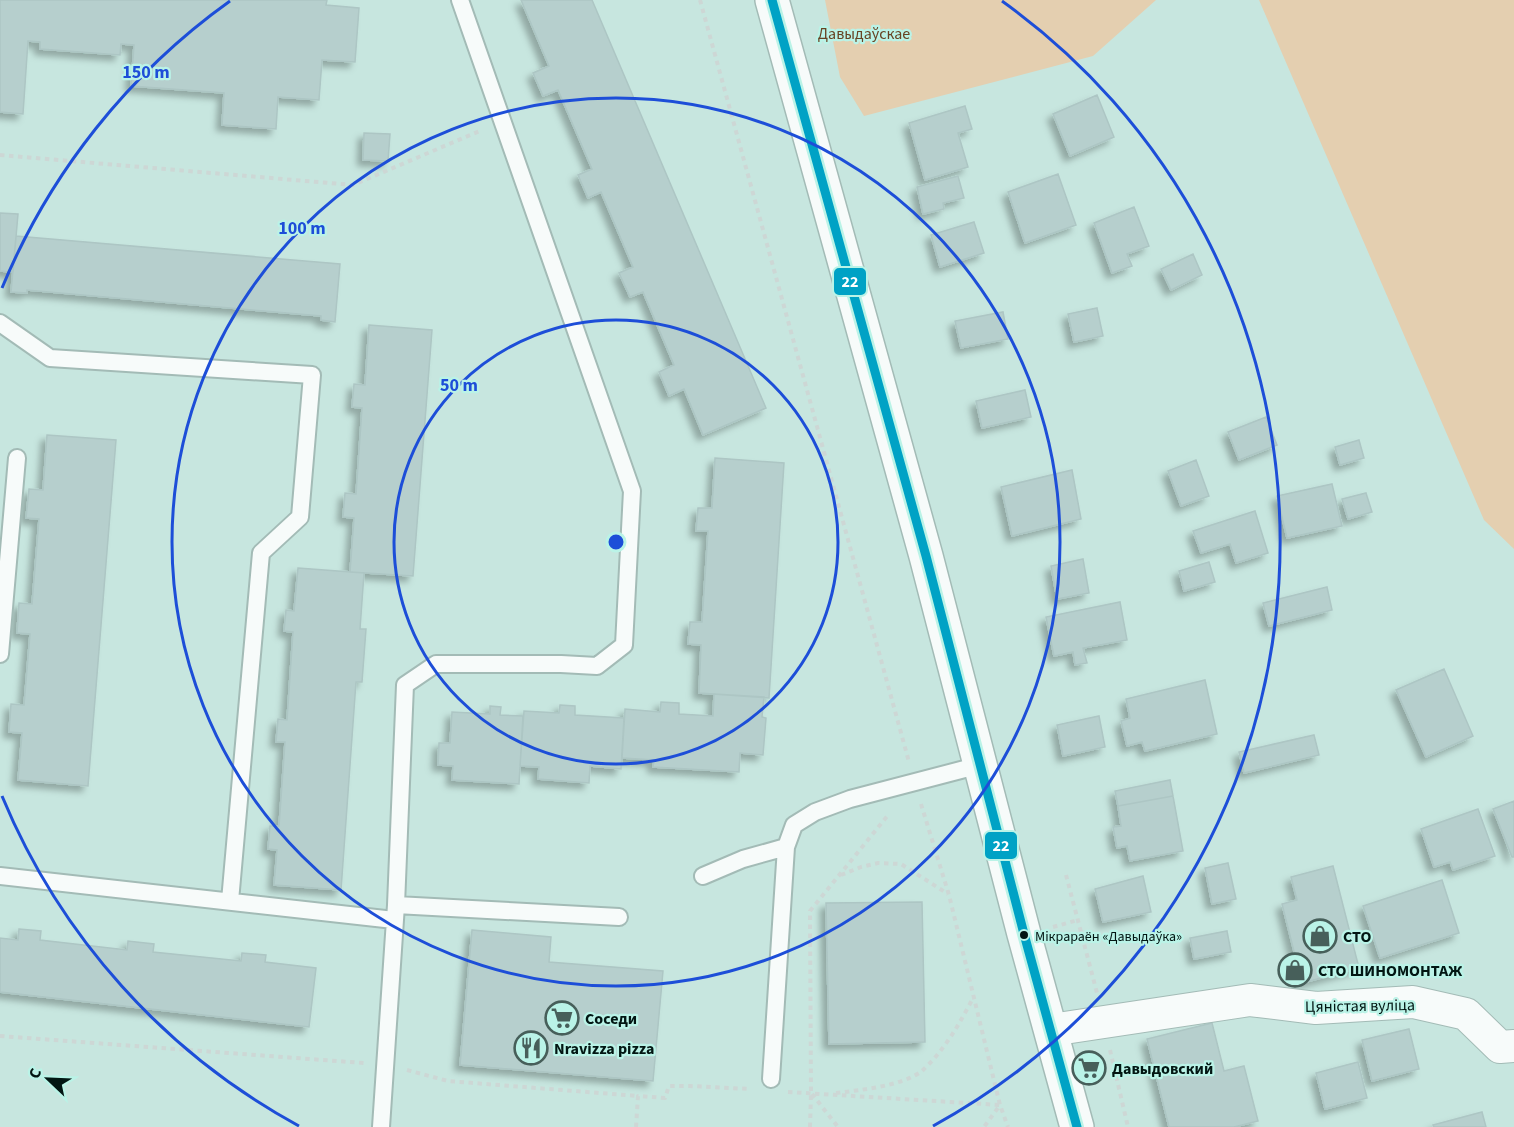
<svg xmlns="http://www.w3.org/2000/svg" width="1514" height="1127" viewBox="0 0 1514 1127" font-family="'Source Sans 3',sans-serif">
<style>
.green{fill:#e4cfb0}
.building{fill:#b6cfcd;stroke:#adc6c4;stroke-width:1.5;filter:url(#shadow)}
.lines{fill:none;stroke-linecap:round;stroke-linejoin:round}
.service-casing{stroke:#a3bbb6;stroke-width:20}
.minor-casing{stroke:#a3bbb6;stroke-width:34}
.secondary-casing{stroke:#a3bbb6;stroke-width:36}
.path{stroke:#cdd7d5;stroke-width:4;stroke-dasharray:4.5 4.5;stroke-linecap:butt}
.service{stroke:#f7fbfa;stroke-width:16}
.minor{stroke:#f7fbfa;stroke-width:32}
.secondary{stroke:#f7fbfa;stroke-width:33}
.bus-1-casing{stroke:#baf3e7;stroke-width:14}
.bus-1{stroke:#00a2c5;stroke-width:9}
.ring{fill:none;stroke:#1d4ed8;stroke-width:3}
.bus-dot{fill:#021613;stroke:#baf3e7;stroke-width:2}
.labels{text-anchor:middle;stroke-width:4.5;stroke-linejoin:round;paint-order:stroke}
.bus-label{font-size:14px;fill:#021613;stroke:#baf3e7;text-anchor:start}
.park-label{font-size:16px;fill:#674323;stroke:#baf3e7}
.poi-label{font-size:16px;font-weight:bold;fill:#021613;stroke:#baf3e7;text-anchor:start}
.street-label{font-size:16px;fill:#021613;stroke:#baf3e7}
.centre{fill:#1d4ed8;stroke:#baf3e7;stroke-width:3}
.ring-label{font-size:18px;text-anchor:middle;font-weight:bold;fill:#1d4ed8;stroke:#baf3e7;stroke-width:4.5;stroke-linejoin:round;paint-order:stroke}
.line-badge{stroke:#baf3e7;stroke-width:2}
.badge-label{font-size:16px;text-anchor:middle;font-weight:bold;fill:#fff}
</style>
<defs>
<filter id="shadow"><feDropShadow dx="-5.5" dy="5.5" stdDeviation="3" flood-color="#0004"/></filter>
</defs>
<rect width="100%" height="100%" fill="#c7e6df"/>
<path class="green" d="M825 0H1156L1093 56 864 116 840 77Z
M1259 0H1514V549L1484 520Z"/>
<path class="building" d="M0 0H327L326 5 359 8 355 62 322 60 319 100 278 97 276 129 222 125 224 93 131 86 134 45 121 44 120 55 40 49V42L28 41 23 114 0 112Z
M521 0H592L766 408 703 435 684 389 669 396 659 372 674 365 643 292 630 297 619 273 633 267 601 192 588 198 578 175 592 169 558 90 543 96 533 73 549 66Z
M1097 95 1114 137 1070 156 1053 114Z
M965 106 972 129 958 133 968 167 925 180 909 123Z
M364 133 390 134 388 161 363 160Z
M1058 174 1076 225 1025 243 1008 192Z
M958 176 964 198 943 203 944 209 923 214 917 187Z
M1134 207 1149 246 1127 254 1132 266 1112 273 1094 223Z
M0 213 18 214 13 272 0 271Z
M974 222 984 253 940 267 931 235Z
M16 236 340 264 335 322 321 320V316L27 290V293L11 292Z
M1193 254 1202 275 1171 290 1161 269Z
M1097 308 1103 336 1074 342 1068 314Z
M1003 312 1008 339 961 348 955 321Z
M369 325 432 330 413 576 350 572 354 518 343 517 345 493 356 494 362 408 352 407 354 384 365 385Z
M1025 390 1031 417 982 428 976 401Z
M1266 417 1277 445 1239 460 1228 432Z
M47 435 116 440 88 786 18 780 22 733 9 732 11 704 24 705 30 634 17 633 19 603 32 604 39 519 26 518 29 489 43 490Z
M1359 440 1364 458 1340 465 1335 447Z
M715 458 784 463 769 698 699 693 701 645 688 644 690 622H702L708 531H696L698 508H712Z
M1196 460 1209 496 1181 506 1168 471Z
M1072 470 1081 519 1012 536 1001 487Z
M1332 484 1342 526 1287 538 1277 496Z
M1366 493 1372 512 1348 519 1342 499Z
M1255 511 1268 553 1236 563 1230 544 1201 553 1193 531Z
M1083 559 1089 593 1057 599 1051 566Z
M1209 562 1215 582 1184 591 1179 571Z
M298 568 364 573 360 629H366L362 682H356L341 890 274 885 277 850 268 849 270 826H279L285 742H276L278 719 287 720 293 632 284 631 286 610 294 611Z
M1327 587 1332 610 1269 626 1263 603Z
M1120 602 1127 640 1083 648 1087 663 1075 665 1073 652 1054 656 1046 617Z
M1444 669 1473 736 1426 757 1396 690Z
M1205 680 1217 734 1145 751 1142 742 1127 746 1121 721 1130 718 1126 699Z
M714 694 764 697 762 717 766 718 763 755 740 753 739 772 653 767 654 760 622 758 625 709 660 712 661 702 679 703V714L713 716Z
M560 705 575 706V715L624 718 621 769 590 766 589 783 538 779 539 767 520 766 524 711 559 713Z
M490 706 501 707 500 715 523 716 519 784 452 780 453 766 438 765 439 743H450L452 712 490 714Z
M1099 716 1105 747 1063 756 1057 725Z
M1314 735 1319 755 1244 773 1239 752Z
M1170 780 1173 796 1118 806 1115 791Z
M1173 796 1183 851 1130 861 1127 846 1117 848 1113 827 1121 826 1118 806Z
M1514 801V857H1512L1493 809Z
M1478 809 1495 856 1453 870 1450 862 1434 867 1421 829Z
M1228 863 1236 899 1212 904 1205 868Z
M1333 866 1359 968 1302 983 1282 904 1297 900 1291 877Z
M1143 876 1151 912 1103 922 1095 889Z
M1442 880 1459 933 1380 958 1363 906Z
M922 902 925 1042 829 1044 826 903Z
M19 929 41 931 40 940 127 950 128 941 154 944 153 952 241 961 242 953 266 955 265 962 316 968 309 1027 0 992V938L18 940Z
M472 930 551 937 549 962 663 971 653 1081 460 1065Z
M1227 931 1231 952 1194 959 1190 938Z
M1212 1023 1224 1071 1244 1066 1258 1121 1234 1127H1169L1147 1039Z
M1409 1029 1419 1069 1372 1081 1362 1040Z
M1358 1062 1367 1098 1325 1109 1316 1073Z
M1482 1112 1486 1127H1434L1433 1125Z"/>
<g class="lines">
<defs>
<path id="service" d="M0 323 50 358 312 375 300 517 261 553 230 901
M0 654 17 458
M0 876 394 920
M703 876 743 859 786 847 794 825 815 812 850 799 980 765
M396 905 619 917
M771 1079 786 847
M381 1127 396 905 405 685 436 664H561L597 666 624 645 632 491 460 0"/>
<path id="minor" d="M1051 1030 1250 1000 1316 1008 1413 1002 1466 1014 1500 1047 1514 1046"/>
<path id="secondary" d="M772 0 926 556 1024 934 1077 1127"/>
</defs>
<use href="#service" class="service-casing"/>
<use href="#minor" class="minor-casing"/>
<use href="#secondary" class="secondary-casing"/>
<path class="path" d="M700 0 909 762
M0 155 353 185 482 130
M921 804 949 895 1000 1105 984 1127
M841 875 861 867 878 863 901 864 948 894
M1066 875 1097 993
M1053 927 1078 920
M0 1036 364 1063
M1110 1050 1128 1127
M407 1070 448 1081 638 1096
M788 1092 1000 1105 1008 1127
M836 1093C861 1090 902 1086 922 1071 925 1068 929 1064 932 1061 949 1042 961 1021 973 998
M812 1094 838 1127
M636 1127 638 1096 665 1098 669 1086H690L750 1089
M810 1127 811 1093 810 911 889 814"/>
<use href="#service" class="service"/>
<use href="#minor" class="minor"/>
<use href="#secondary" class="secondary"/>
<defs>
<path id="bus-1" d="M772 0 926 556 1024 934 1077 1127"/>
</defs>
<use href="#bus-1" class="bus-1-casing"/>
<use href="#bus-1" class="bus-1"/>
</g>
<g class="ring">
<circle cx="616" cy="542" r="222"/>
<circle cx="616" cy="542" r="444"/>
<path d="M299 1126A665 665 0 0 1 2 796M2 288A665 665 0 0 1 230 1M1002 1A665 665 0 0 1 933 1126"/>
</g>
<defs>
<symbol id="shop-ring" viewBox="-11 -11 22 22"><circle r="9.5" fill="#baf3e7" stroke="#475f5a" stroke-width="1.5"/><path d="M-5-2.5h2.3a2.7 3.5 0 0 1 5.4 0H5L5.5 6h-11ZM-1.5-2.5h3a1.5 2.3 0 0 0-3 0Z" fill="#475f5a"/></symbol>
<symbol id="supermarket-ring" viewBox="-11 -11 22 22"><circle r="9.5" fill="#baf3e7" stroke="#475f5a" stroke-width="1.5"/><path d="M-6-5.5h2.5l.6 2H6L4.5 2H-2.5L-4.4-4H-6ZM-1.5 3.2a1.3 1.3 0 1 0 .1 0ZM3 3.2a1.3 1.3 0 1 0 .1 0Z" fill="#475f5a"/></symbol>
<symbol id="restaurant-ring" viewBox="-11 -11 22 22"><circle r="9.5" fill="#baf3e7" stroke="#475f5a" stroke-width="1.5"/><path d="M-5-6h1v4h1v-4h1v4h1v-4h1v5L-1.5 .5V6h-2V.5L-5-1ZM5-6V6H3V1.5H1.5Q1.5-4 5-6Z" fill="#475f5a"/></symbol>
</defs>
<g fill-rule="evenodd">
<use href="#shop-ring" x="1301" y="917" width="38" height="38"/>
<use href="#shop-ring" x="1276" y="951" width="38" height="38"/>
<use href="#supermarket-ring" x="543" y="999" width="38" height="38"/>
<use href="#restaurant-ring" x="512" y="1029" width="38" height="38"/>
<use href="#supermarket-ring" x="1070" y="1049" width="38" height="38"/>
</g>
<circle class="bus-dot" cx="1024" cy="935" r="5"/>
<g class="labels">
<g class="bus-label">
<text x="1035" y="941">Мікрараён «Давыдаўка»</text>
</g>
<g class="park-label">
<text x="864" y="39">Давыдаўскае</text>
</g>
<g class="poi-label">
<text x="1343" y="942">СТО</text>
<text x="1318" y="976">СТО ШИНОМОНТАЖ</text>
<text x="585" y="1024">Соседи</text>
<text x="554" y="1054">Nravizza pizza</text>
<text x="1112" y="1074">Давыдовский</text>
</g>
<g class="street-label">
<text transform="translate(1360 1005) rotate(-1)" y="6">Цяністая вуліца</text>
</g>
</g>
<circle cx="616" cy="542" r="9" class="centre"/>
<g class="ring-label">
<text x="146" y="78">150 m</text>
<text x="302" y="234">100 m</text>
<text x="459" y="391">50 m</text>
</g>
<g class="line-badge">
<rect x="833" y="267" width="34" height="29" rx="6" fill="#00a2c5"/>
<rect x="984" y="831" width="34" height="29" rx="6" fill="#00a2c5"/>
</g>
<g class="badge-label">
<text x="850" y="287">22</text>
<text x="1001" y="851">22</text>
</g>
<g transform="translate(48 1079) rotate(293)" stroke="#baf3e7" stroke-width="4.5" paint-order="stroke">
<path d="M0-4.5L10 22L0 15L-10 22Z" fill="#021613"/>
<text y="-9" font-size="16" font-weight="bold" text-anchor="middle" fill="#021613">С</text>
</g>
</svg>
